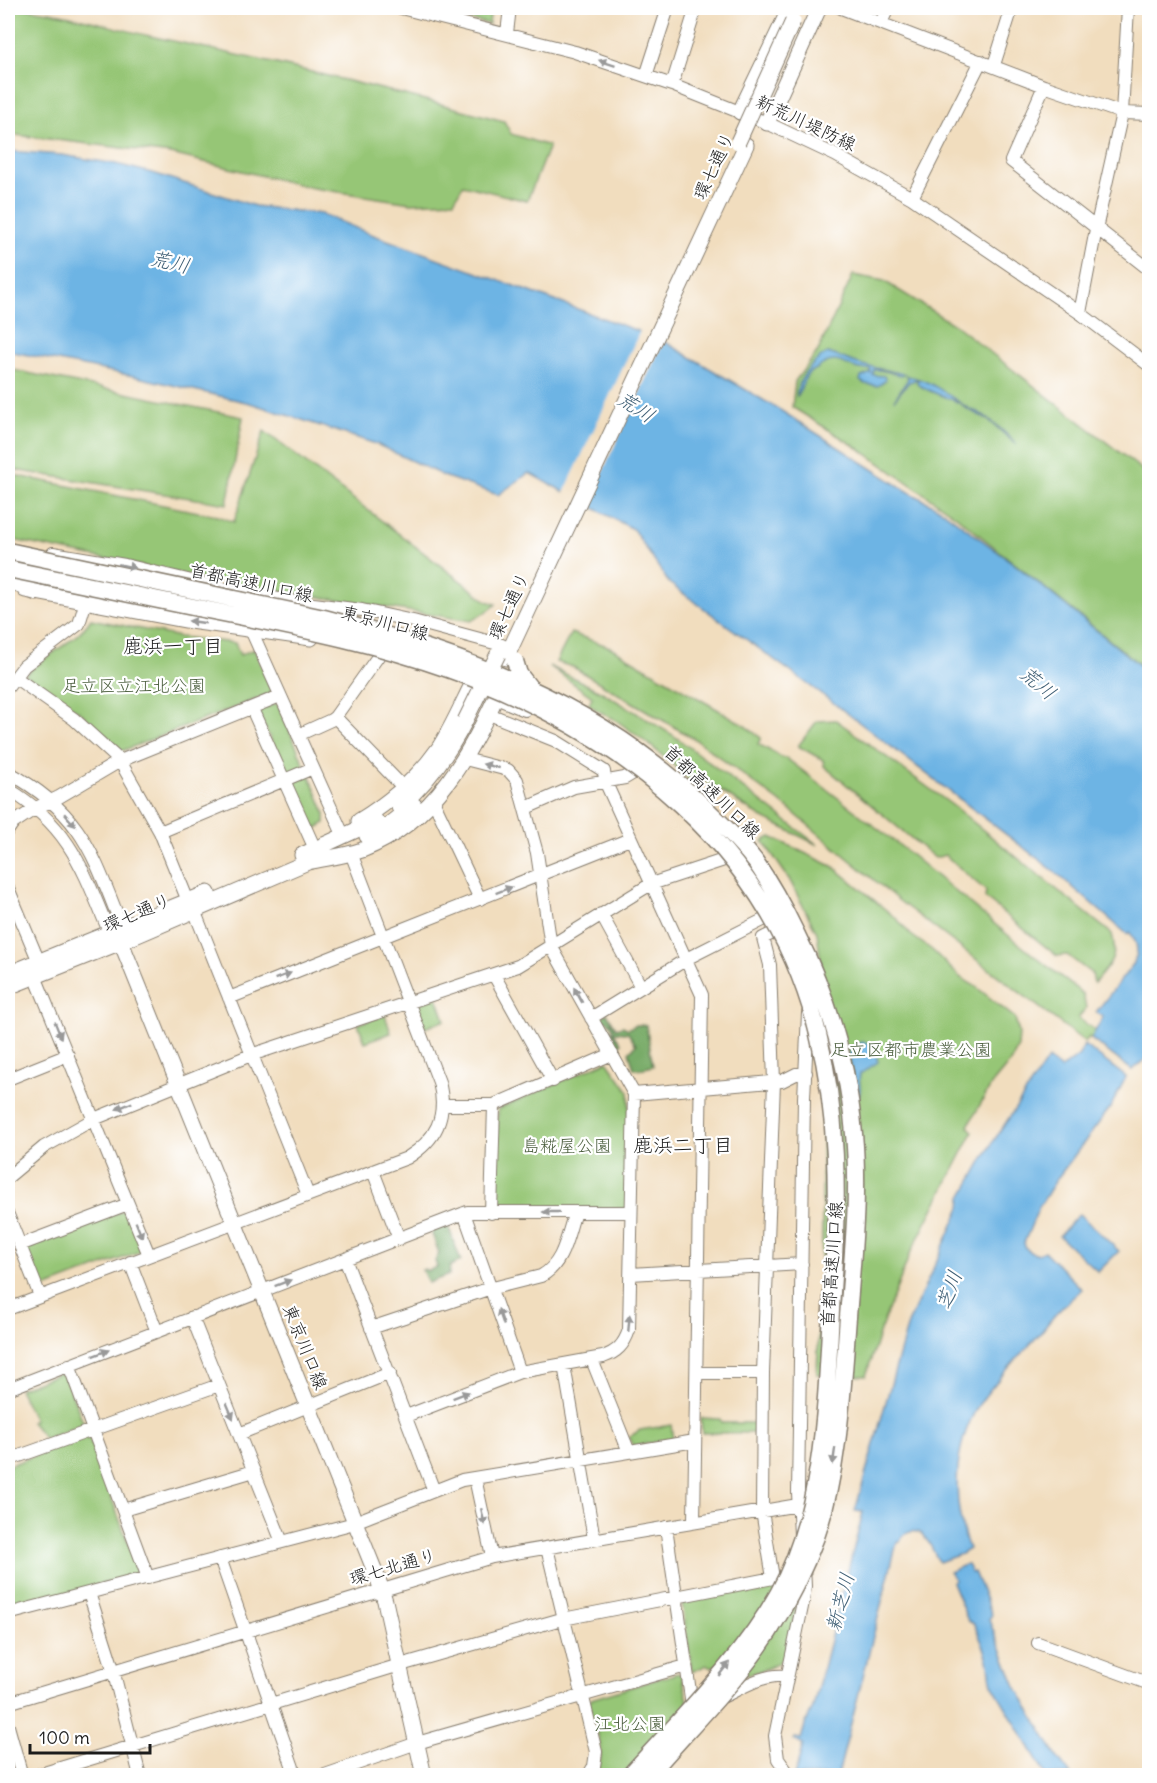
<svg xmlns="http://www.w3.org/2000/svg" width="1157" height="1783" viewBox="0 0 1157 1783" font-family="Delius,'Klee One',sans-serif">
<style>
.green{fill:#96c676;stroke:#597149;stroke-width:1.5}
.forest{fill:#78ab67;stroke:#4a6442;stroke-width:1.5}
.water{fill:#6db4e4;stroke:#446880;stroke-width:1.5}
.pier{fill:#f1ddbe}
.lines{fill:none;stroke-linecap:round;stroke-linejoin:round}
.minor-casing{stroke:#867c6d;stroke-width:14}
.major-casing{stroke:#867c6d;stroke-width:17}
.highway-casing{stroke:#867c6d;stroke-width:19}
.minor{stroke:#fff;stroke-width:12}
.major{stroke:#fff;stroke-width:15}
.highway{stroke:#fff;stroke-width:16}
.major-bridge-casing{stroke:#867c6d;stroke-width:17;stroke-linecap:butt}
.highway-bridge-casing{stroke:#867c6d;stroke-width:19;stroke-linecap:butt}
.major-bridge{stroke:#fff;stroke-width:15}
.highway-bridge{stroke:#fff;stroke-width:16}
.oneway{fill:#999}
.labels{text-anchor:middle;stroke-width:4.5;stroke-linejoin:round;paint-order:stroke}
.street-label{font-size:18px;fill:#1c1c1c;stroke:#fff}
.park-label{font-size:18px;fill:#4d6040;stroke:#fff}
.water-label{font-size:20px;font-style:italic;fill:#406076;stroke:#fff}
.neighbourhood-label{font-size:20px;fill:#1c1c1c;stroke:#fff}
</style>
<rect width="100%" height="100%" fill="#fff"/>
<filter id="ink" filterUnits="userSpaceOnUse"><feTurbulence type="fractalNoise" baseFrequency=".0167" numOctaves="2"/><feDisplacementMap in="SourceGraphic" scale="12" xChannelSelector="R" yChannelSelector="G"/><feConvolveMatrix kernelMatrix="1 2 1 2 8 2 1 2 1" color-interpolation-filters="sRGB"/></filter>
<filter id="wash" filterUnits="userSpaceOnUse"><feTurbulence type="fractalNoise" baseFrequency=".008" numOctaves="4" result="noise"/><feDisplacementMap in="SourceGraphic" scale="24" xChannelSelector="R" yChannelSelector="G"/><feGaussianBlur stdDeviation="1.35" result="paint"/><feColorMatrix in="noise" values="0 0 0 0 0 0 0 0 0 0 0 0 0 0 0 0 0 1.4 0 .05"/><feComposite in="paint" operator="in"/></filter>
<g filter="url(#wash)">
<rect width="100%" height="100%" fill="#f1ddbe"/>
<path class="green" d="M8 8C54 8 105 26 150 36 269 61 387 89 504 121L511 134 549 146 527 201 463 185 454 201 411 203 313 188 171 154 8 134Z
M430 8H491L489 24 429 10Z
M853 275 884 281 955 325 1149 475V672L956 516 858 448 792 407 795 381 818 351Z
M8 369 243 417 227 504 8 469Z
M264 431 487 601 496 604 491 609 471 621 199 578 8 539V474L218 516 234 522Z
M91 619 180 637 235 643 240 655 254 649 272 689 270 694 122 751 81 713 25 675C44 656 78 640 91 619Z
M571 633 610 647 741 723 761 738 758 744 783 758H786L903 848 1014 940 1083 994 1086 1008 1078 1018 1096 1031 1091 1039 1089 1037 1085 1042 898 900 789 809 696 740 573 667 556 662Z
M549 666 602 692 673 735 818 845 761 817 705 781 700 779 692 783C668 758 645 741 617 721 607 714 597 712 589 704L592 697Z
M274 704H278L304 764 302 769 288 774 258 714 260 710Z
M836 720 952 805 1112 934C1119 958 1109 966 1094 983L1092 974 1067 955 1057 956 985 898 986 891 945 855 935 858 824 766 823 760 798 746 817 721Z
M307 775 310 776 325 813V823L314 830 311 829 290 783Z
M771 837 834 867 898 920 911 935 932 950 961 978 975 986 1015 1018 1019 1033 1018 1047 1011 1061 992 1084 968 1126 973 1132 910 1254 880 1331 866 1376 817 1374 822 1239 823 1080 826 1019 823 977 817 933 789 879 763 841Z
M437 997 445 1020 425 1028 416 1007 417 1004Z
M385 1015 391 1033 365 1042 358 1024Z
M607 1061 629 1092V1205L625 1209 499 1208 494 1206 498 1109Z
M124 1210 127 1211 142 1249 141 1251 45 1288 41 1286 26 1251 28 1247Z
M63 1372 84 1424 45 1439 31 1422 34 1420 19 1389Z
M701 1418 720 1419 722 1423H759L758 1433H702Z
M671 1425 673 1439 634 1446 629 1437 640 1430Z
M88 1435 139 1572 138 1574 8 1610V1466Z
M790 1579 799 1592C796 1606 790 1650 781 1660 774 1668 758 1671 747 1675L734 1660 712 1667 707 1665 692 1672 682 1603 685 1600Z
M678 1673 682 1676 689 1705 629 1775 596 1776C608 1753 594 1725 588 1702L591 1699Z"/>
<path class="forest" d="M607 1013 616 1028 623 1026 628 1029 635 1025H646L653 1066 641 1069H634L629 1052 636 1045 628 1033 614 1032 611 1024 605 1020 603 1025 615 1034 621 1043 618 1048 615 1051 598 1018Z
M448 1226 461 1261 450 1266 449 1275 428 1283 422 1270 425 1269 427 1271 437 1267 435 1261 439 1253 432 1234V1231Z"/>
<path class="water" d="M8 151 62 155 116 164 156 174 255 206 322 214 368 233 660 339 780 410 904 489 940 509 1017 566 1149 673V1056L1132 1070 1091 1039 1103 1017 1096 1012 1134 963C1139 951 1138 941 1129 932L1127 934 1054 871 835 704 669 583 633 529 529 473 498 495 446 477 376 444 250 403 133 376 8 351Z
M828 353 862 365 905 374 902 376C894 373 883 370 874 370L873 375 884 376 886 380 878 386 865 384 860 381 861 377 871 373 870 369C847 373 840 350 818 368 817 369 810 372 809 373 805 377 801 388 799 394L797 396C796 380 815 359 828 353Z
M907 376C930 379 949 396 968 408 972 411 977 411 981 414 994 422 1006 434 1017 444 1007 438 998 427 988 420 981 415 973 413 967 409 964 408 962 404 960 403 946 397 931 393 917 384L918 379 909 382 894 400 908 379Z
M862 1042 870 1044 876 1054 878 1062 860 1074C858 1082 862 1088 859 1096L856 1097 849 1055 853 1046Z
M1084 1045 1126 1077 1110 1108 1056 1180 1039 1207 1024 1243C1027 1253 1035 1257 1044 1251L1082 1289C1075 1296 1066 1303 1059 1311 1050 1319 1044 1330 1035 1339 1015 1361 994 1382 978 1406 952 1449 952 1504 969 1549L961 1554 939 1562 929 1543 921 1533C912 1529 903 1533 900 1542H897L838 1775 794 1776 803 1745 794 1740 795 1738 801 1739 805 1725 813 1707 863 1512 855 1511 908 1324 961 1207 962 1197 993 1142 1048 1059 1061 1069 1079 1055Z
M1079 1214 1119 1251 1098 1272 1059 1236Z
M967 1564 971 1573 974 1572 992 1614 989 1620 1016 1686 1057 1757 1071 1775H1046L992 1684C990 1677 990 1672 989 1665 987 1651 979 1636 974 1624L968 1621 952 1582 955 1580 949 1572Z"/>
<path class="pier" d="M641 329 665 338 586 507 563 495Z"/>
</g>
<g filter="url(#ink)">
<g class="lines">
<defs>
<path id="minor" d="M401 8 575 52 672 85 767 123 835 155 912 198 1080 313 1150 366
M841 8 1044 86 1122 113 1150 114
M881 23 888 8
M507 33 510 8
M994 65 1012 8
M646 76 668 8
M672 85 696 8
M1044 86 1011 161 1150 270
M912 198 981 61
M1080 313 1096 229 1122 113 1128 8
M53 553 125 565 225 589 289 601 362 610 413 621 502 645
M251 630 341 830
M16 678 74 719 120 761 160 832 188 901
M8 687 24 666 79 624 86 601
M496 698 525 710
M252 709 315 849
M489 714 556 741 604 771 605 781 702 995 694 1522
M335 717 404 788
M298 735 331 720 335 717 379 655
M8 772C84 814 92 853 123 929
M8 789C71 827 83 870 110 934
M433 800 480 899
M526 808 574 787 625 778 635 772
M8 830 12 824 36 808 59 797 120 761 280 696
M160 832 313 768
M8 888 39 962
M194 910 308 1195
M601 914 641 987
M494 975 553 1081
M35 976 149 1255
M229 998 630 839
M591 1018 690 957 775 914
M8 1079 68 1055
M634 1094 782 1081 796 1074 806 1073
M443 1105H494
M373 1171 399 1239
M8 1177 44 1147 94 1119 251 1055 518 966 651 884 727 859 747 847
M464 1213 520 1372
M491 1213 494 1105 612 1054
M8 1215 40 1296
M20 1245 128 1204
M345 1259 434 1491
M130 1262 157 1332
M631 1274 802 1264
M8 1309 407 1158C436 1140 448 1117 439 1082L351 853
M192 1317 282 1542
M371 1328 485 1290 541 1276C564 1264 567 1235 575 1212
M592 1360 629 1452
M69 1365 148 1578
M564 1365 594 1539
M697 1373H763
M8 1389 467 1212H631
M406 1416 520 1372 603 1357C617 1352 624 1345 629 1330L634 1094 551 946 537 853 517 780 508 770 465 759
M239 1434 390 1373
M8 1460 219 1385
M475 1478 492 1557
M123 1510 254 1471
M666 1527 693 1712
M800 1536 798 1492 804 1098 808 1013
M547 1548 596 1752 594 1766 588 1776
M220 1558 296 1776
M89 1593 111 1662 140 1776
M8 1614 347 1525 462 1480 695 1441
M1038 1643 1150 1684
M720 1698C740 1689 764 1673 786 1676
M8 1703 492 1557 798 1505
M8 1726 22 1776
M34 1776 390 1668 558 1620 773 1578 762 1511 763 1373 774 1082 770 965 763 938 775 932
M322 1776 417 1743 686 1666
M790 1776 778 1759 775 1736 803 1602 805 1586 804 1568"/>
<path id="major" d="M740 112 790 8
M767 123 819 8
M25 590 190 621 311 638
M506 658 746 145
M399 807C428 782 448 754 465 721
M359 821C390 802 418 778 439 748 454 725 465 697 478 673
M367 836 388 825 414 805
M302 855 376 821
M308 862C326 858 345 856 362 850 435 822 472 751 502 684L497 682
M123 929 121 942 378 1579 385 1601 424 1776
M8 974 208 893
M8 987 121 942 317 858"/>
<path id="highway" d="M8 579 36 592"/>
</defs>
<use href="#minor" class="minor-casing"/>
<use href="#major" class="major-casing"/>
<use href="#highway" class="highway-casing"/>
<use href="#minor" class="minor"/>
<use href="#major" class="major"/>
<use href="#highway" class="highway"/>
<defs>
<path id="major-bridge" d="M738 142 793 21
M465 721 498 654"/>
<path id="highway-bridge" d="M8 551 324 618C460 653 595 702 698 801 718 820 738 839 755 861 771 884 784 908 796 933 828 996 848 1064 854 1134 859 1187 854 1239 850 1292 843 1372 842 1461 816 1537 804 1570 788 1602 769 1632 735 1684 688 1729 648 1776
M8 569C84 585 161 601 238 616 308 630 380 645 448 669 620 730 773 849 818 1034 838 1114 838 1194 833 1276 826 1379 829 1502 778 1594 740 1661 681 1718 629 1776
M515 661 519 674 530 688"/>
</defs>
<use href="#major-bridge" class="major-bridge-casing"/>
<use href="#highway-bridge" class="highway-bridge-casing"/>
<use href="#major-bridge" class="major-bridge"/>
<use href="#highway-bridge" class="highway-bridge"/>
</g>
<defs><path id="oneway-solid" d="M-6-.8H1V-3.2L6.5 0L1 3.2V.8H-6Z" transform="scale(1.5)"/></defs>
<g class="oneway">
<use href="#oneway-solid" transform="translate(607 63) rotate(-161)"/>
<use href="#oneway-solid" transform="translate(127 566) rotate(12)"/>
<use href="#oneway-solid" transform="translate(197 622) rotate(-172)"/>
<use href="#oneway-solid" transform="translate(491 766) rotate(-166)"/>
<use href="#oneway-solid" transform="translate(70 820) rotate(49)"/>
<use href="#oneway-solid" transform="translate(504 890) rotate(-21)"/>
<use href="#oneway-solid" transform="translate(283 976) rotate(-21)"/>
<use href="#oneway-solid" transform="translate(578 995) rotate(-119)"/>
<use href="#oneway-solid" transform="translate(58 1030) rotate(68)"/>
<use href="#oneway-solid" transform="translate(124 1106) rotate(157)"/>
<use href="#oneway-solid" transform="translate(551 1212) rotate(180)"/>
<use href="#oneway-solid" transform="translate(139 1230) rotate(68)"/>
<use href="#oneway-solid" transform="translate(283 1283) rotate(-21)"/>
<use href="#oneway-solid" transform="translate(501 1317) rotate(-109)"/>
<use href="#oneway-solid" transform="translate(629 1323) rotate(-85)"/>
<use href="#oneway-solid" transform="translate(101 1353) rotate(-21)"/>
<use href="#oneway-solid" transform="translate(461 1395) rotate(-21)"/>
<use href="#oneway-solid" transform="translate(230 1411) rotate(67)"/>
<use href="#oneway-solid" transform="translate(834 1456) rotate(98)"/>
<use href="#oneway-solid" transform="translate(483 1517) rotate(78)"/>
<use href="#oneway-solid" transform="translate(724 1669) rotate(-51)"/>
</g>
</g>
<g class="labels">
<g class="street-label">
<text transform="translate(806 123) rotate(25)" y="6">新荒川堤防線</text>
<text transform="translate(714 166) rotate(-65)" y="6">環七通り</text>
<text transform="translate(251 583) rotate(12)" y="6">首都高速川口線</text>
<text transform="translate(509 606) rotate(-65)" y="6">環七通り</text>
<text transform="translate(385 623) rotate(15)" y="6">東京川口線</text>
<text transform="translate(712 792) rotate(44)" y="6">首都高速川口線</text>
<text transform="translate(137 913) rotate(-23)" y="6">環七通り</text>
<text transform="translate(832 1264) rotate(-86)" y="6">首都高速川口線</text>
<text transform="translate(305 1347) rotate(68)" y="6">東京川口線</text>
<text transform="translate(393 1567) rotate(-16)" y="6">環七北通り</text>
</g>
<g class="park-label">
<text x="134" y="692">足立区立江北公園</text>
<text x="911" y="1056">足立区都市農業公園</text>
<text x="567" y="1152">島糀屋公園</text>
<text x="630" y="1730">江北公園</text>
</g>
<g class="water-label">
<text transform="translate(170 262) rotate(13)" y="7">荒川</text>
<text transform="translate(636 407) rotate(33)" y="7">荒川</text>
<text transform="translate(1038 683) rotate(40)" y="7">荒川</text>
<text transform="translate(949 1290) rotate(-70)" y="7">芝川</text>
<text transform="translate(840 1602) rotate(-75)" y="7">新芝川</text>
</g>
<g class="neighbourhood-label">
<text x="173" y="653">鹿浜一丁目</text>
<text x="683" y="1152">鹿浜二丁目</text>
</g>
</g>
<rect width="1157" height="1783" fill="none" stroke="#fff" stroke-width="30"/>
<path d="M30 1744v9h120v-9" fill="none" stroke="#1c1c1c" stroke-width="3"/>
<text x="39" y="1744" font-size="18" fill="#1c1c1c" stroke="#ffffff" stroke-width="4.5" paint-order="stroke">100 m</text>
</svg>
